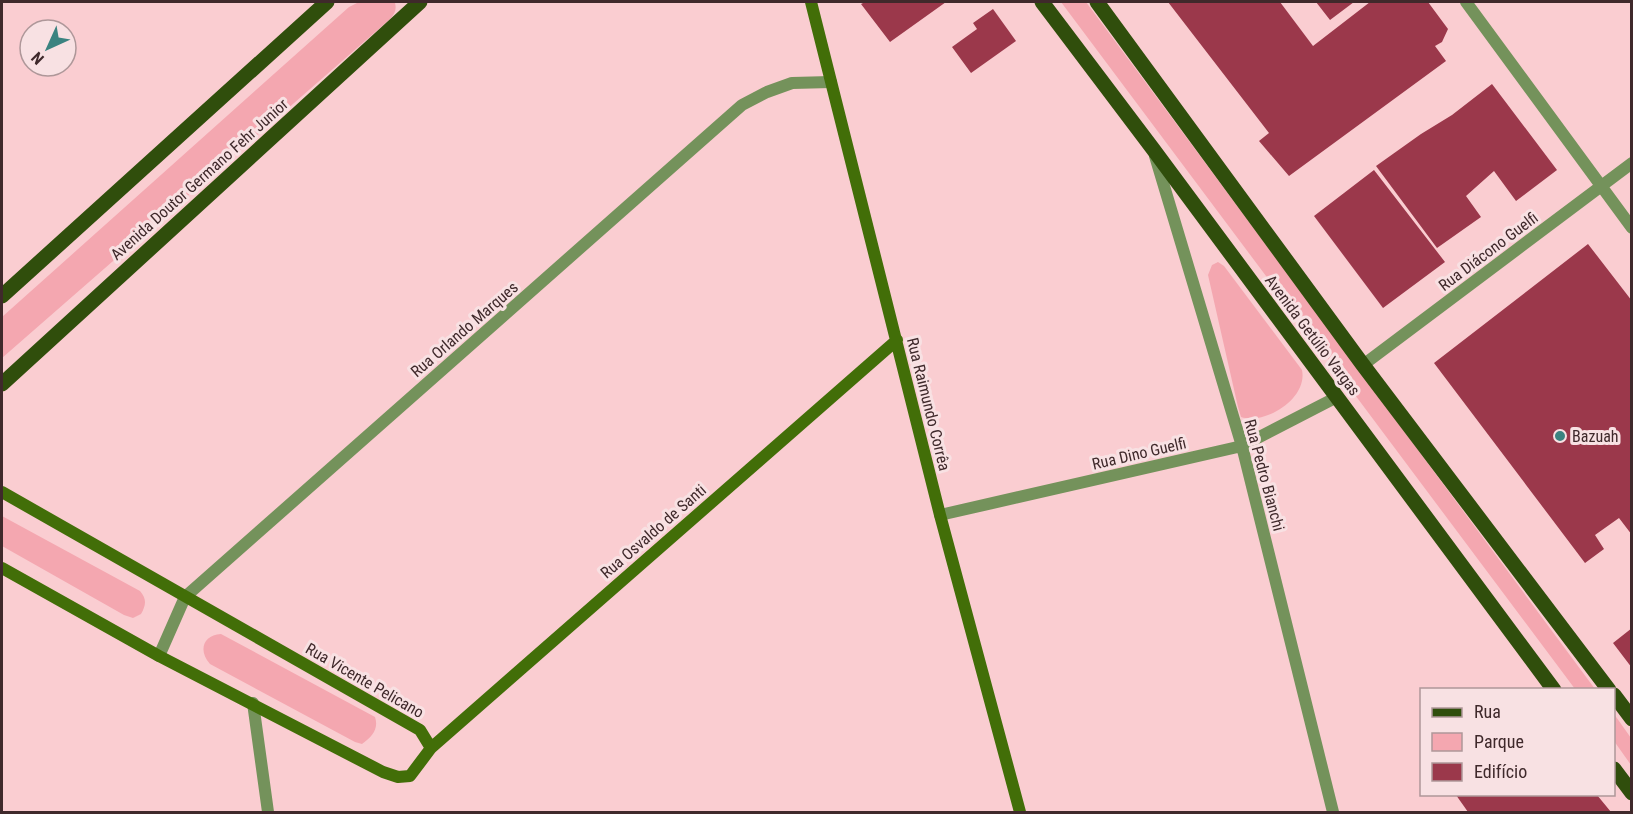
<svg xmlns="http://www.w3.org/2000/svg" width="1633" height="814" viewBox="0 0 1633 814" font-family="'Roboto Condensed',sans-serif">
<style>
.green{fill:#f4a7b0}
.building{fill:#9b384b}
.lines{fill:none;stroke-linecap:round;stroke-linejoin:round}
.street{stroke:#74925b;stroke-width:12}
.secondary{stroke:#426e08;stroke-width:12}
.primary{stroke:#304e0c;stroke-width:15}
.poi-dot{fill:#3b8380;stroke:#f8e1e3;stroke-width:2}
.labels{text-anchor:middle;stroke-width:6;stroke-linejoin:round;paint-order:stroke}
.street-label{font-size:16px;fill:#3f292b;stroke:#f8e1e3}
.poi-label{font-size:16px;fill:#3f292b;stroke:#f8e1e3;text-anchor:start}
</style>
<rect width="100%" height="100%" fill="#facdd1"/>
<path class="green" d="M359 2H392L395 3C397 10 394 15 389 20L2 358V317L349 7Z
M1061 2H1086L1595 689H1575Z
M1218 262 1224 266 1302 370C1308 398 1266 425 1241 417L1238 407 1208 275 1212 265Z
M2 516 140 591C147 599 146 605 141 614L133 618 124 615 2 546Z
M221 634 375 717C379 729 372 737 362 744L355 742 210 664C198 651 203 635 221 634Z
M1614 714 1631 738V765L1614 741Z"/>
<path class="building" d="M865 2H946L890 42 861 4Z
M1168 2H1280L1313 46 1370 2H1428L1448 29 1442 42 1435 46 1446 61 1289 176 1259 141 1269 133Z
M1316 2H1354L1330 20Z
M993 9 1016 41 971 73 952 47 977 29 973 23Z
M1492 84 1557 170 1516 201 1494 171 1466 196 1481 217 1437 248 1376 166 1421 134 1452 115Z
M1374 170 1445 262 1383 308 1314 216Z
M1588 244 1632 301V535L1619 518 1595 535 1604 549 1585 563 1434 363Z
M1632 628V668L1613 643Z
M1456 795H1597L1611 812H1468Z"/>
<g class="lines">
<path class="street" d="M1466 2 1632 228
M1155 156 1242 446 1333 812
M1363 365 1632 163
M940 515 1242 446 1337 397
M159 656 185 597 742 105 767 92 792 83 831 82
M253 703 268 812"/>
<path class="secondary" d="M811 2 940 515 1020 812
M2 492 420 730 431 748
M2 568 159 656 383 772 398 777 410 776 431 748 897 340"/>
<path class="primary" d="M1042 2 1153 149 1554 690
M1097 2 1363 365 1609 690
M2 296 327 2
M2 384 420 2
M1614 695 1632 719
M1614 769 1632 793"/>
</g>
<circle class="poi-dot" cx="1560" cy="436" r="6"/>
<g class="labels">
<g class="street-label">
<text transform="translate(199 179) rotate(-42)" y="6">Avenida Doutor Germano Fehr Junior</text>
<text transform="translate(1488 251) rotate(-37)" y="6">Rua Diácono Guelfi</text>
<text transform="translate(464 329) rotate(-41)" y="6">Rua Orlando Marques</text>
<text transform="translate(1313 335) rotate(53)" y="6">Avenida Getúlio Vargas</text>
<text transform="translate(929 404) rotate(76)" y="6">Rua Raimundo Corrêa</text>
<text transform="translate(1139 453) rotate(-13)" y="6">Rua Dino Guelfi</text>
<text transform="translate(1265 475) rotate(75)" y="6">Rua Pedro Bianchi</text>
<text transform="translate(653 531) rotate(-41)" y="6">Rua Osvaldo de Santi</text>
<text transform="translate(365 680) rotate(30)" y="6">Rua Vicente Pelicano</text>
</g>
<g class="poi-label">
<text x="1572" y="442">Bazuah</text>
</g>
</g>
<rect width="1633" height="814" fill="none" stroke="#3f292b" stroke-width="6"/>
<rect x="1420" y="688" width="195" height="108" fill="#f8e1e3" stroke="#ae9799" stroke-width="1.5"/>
<rect x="1432" y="708" width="30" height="9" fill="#304e0c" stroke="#ae9799" stroke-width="1.5"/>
<text x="1474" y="718" font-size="18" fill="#3f292b">Rua</text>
<rect x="1432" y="733" width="30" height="18" fill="#f4a7b0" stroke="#ae9799" stroke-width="1.5"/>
<text x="1474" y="748" font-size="18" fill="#3f292b">Parque</text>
<rect x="1432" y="763" width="30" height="18" fill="#9b384b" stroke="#ae9799" stroke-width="1.5"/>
<text x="1474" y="778" font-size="18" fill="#3f292b">Edifício</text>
<g transform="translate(48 48) rotate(225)"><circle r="28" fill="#f8e1e3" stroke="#ae9799" stroke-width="1.5"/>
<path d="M0-4.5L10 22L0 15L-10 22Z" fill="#3b8380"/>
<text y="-9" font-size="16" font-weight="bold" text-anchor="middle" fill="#3f292b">N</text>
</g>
</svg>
